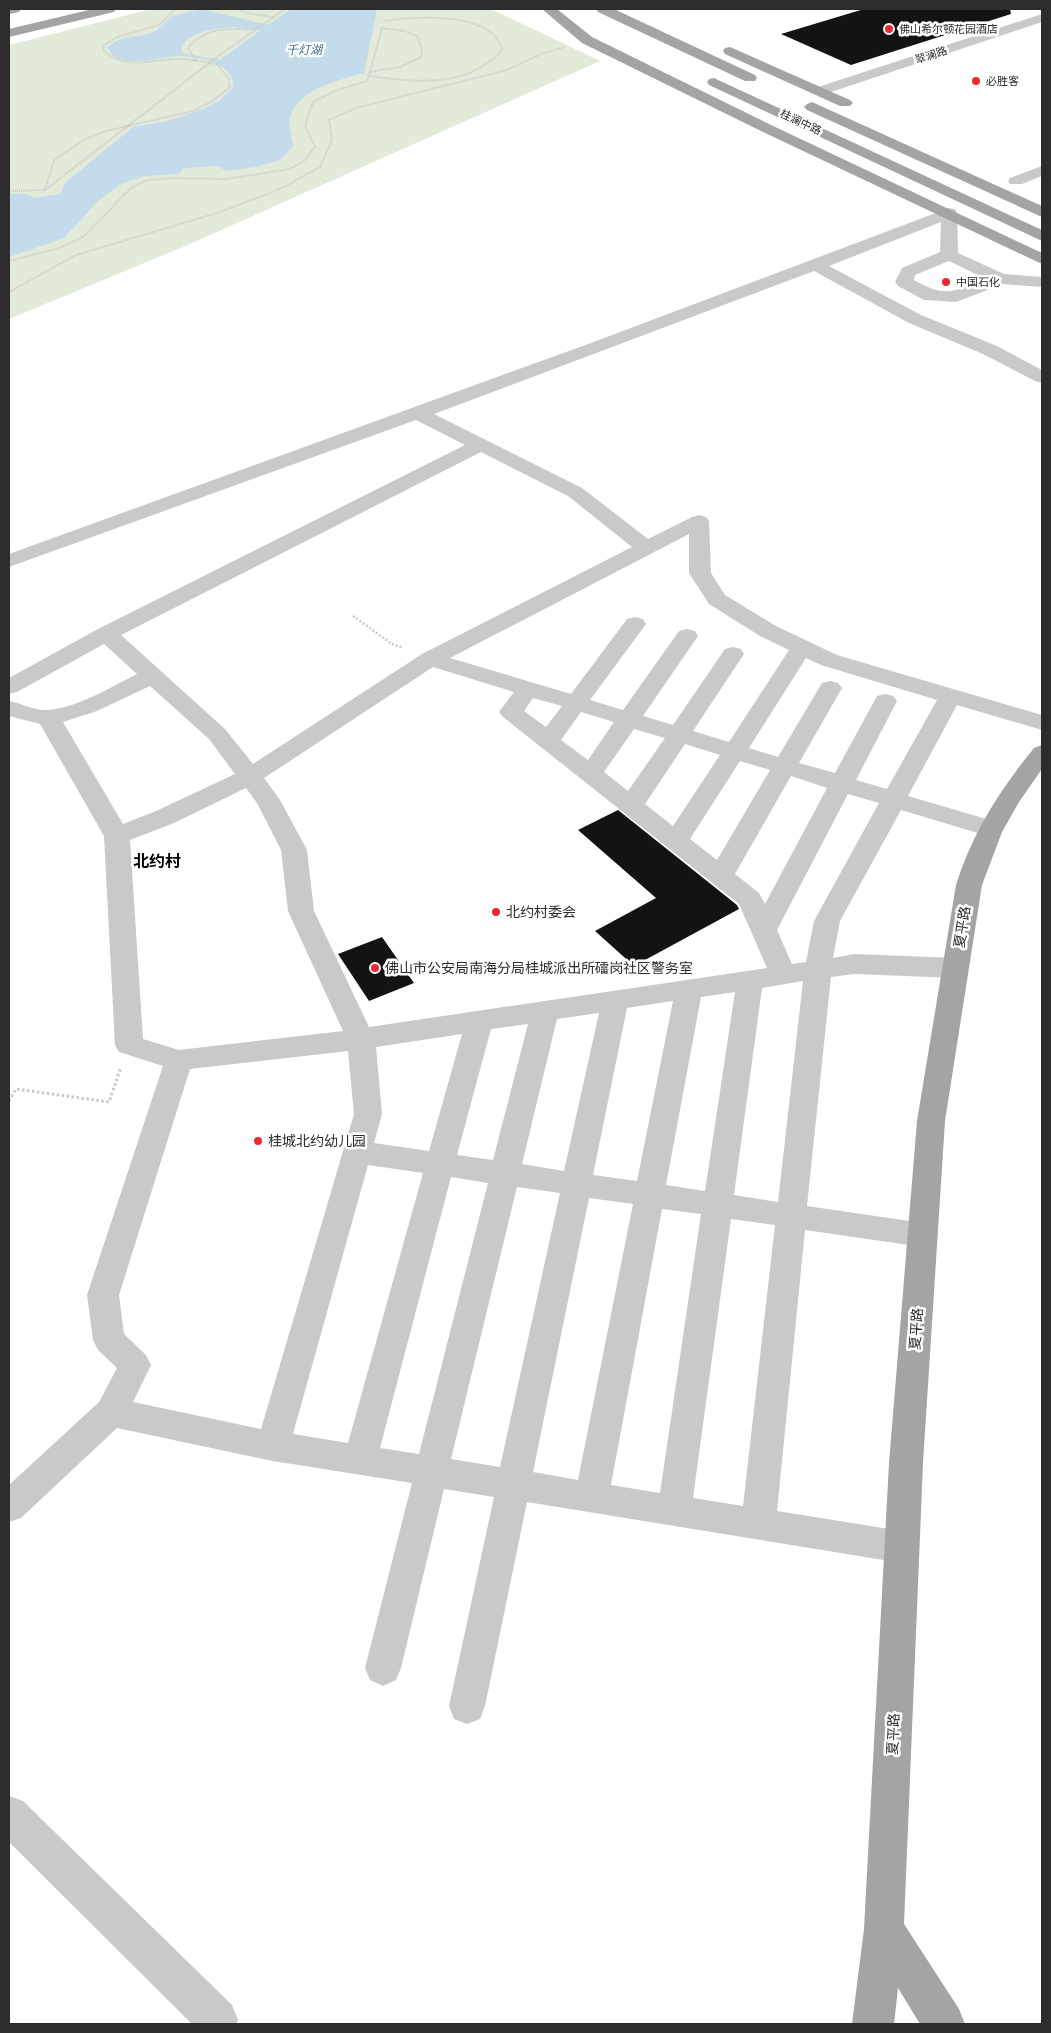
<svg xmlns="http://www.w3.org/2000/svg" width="1051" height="2033" viewBox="0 0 1051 2033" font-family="Manrope,'Noto Sans SC',sans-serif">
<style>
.green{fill:#e2ead9}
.water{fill:#c4dbeb;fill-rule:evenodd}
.building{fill:#131313}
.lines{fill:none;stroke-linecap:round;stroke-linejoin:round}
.path-far2{stroke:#c9c9c9;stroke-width:2;stroke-dasharray:1 1;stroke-linecap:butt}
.path-far1{stroke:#c9c9c9;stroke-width:2.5;stroke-dasharray:2 2;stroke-linecap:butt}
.path{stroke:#c9c9c9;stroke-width:3;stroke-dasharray:2.5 2.5;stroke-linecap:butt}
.minor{fill:#c9c9c9;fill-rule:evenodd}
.major{fill:#a4a4a4;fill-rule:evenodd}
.poi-dot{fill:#e92833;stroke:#fff;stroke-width:2}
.labels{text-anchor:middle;stroke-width:5;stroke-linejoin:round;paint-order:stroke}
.far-poi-label{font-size:11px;fill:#2c2c2c;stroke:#fff;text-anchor:start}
.far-street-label{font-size:11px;fill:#2c2c2c;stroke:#fff}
.far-water-label{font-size:12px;font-style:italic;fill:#396c8f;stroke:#fff}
.poi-label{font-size:14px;fill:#2c2c2c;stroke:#fff;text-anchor:start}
.street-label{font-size:14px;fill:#2c2c2c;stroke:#fff}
.quarter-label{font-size:16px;font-weight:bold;fill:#000;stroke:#fff}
</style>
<rect width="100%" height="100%" fill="#fff"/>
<path class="green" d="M151 9H491L600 61 183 247 9 319V45Z"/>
<path class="water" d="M202 9 268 25 291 9H377L364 73C339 80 297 89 290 118 288 126 292 138 293 146L280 160 255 167 227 171 217 166 184 168 179 174 144 176 119 185 97 202 64 238 9 257V194H27L33 198 61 194 64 184 133 127 168 121 203 109 219 101 233 88C236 63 198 56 179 56 159 56 117 72 107 47L120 39 144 35 156 31 171 16ZM233 27 261 30 220 60 182 53 181 47C192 30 215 29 233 27Z"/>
<path class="building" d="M864 9H1010L1011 14 851 65 781 34Z
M618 810 737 905 739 909 634 966 595 931 656 898 578 830Z
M382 937 414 983 369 1001 338 954Z"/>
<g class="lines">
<path class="path-far2" d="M237 9 248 13 273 17
M382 28 405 31 417 36 422 48 421 57 400 67 370 72Z
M196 61 188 48C204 27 230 28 254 30
M368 76C415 82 467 89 502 50 494 11 414 16 384 21
M45 190 54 160 85 139 106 131 193 111 213 101 230 87 228 78 217 64C204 62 191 59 178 59 150 59 127 71 103 50L104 45 117 37 159 25 174 10 178 9
M9 191 45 190 217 57 285 9
M9 261 59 248 83 237 132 187 148 180 172 178 226 179 290 169 304 161 315 147 305 126 313 102 335 91 367 81 370 72
M9 292 76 255 217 213 280 189 320 167 332 140 329 120 356 108 507 70 541 54 565 47"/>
<path class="path-far1" d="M353 616 392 644 403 648"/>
<path class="path" d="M9 1101 16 1089 109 1102 121 1067"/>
<path class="minor" d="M1042 14V22L825 94H815L813 91 815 88Z
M1042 166V176L1022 184H1010L1008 181 1010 178Z
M949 208 955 209 957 213 958 253 1004 274 1042 277V287L1003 284 956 302 924 300 898 286 895 282 902 268 940 252 941 222 829 266 921 315 997 346 1042 370V383L1035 381 983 354 909 323 814 271 434 414 582 488 648 539 692 517 699 515 706 517 709 521 711 573 725 595 776 626 837 655 1042 715V730L957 705 908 796 1000 823 1003 829 1000 835 991 837 901 810 840 921 833 958 854 954 956 958 965 961 969 968 965 975 956 978 854 974 831 977 807 1206 923 1223 934 1226 938 1235 934 1244 923 1247 805 1230 777 1511 902 1531 914 1536 919 1547 914 1558 902 1563 527 1502 485 1706 480 1719 467 1724 454 1719 449 1706 494 1497 444 1489 401 1668 396 1680 383 1686 370 1680 365 1668 412 1483 273 1461 117 1428 21 1518 9 1522V1485L99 1402 117 1368 98 1350 93 1340 87 1295 163 1066 119 1052 115 1045 104 836 40 724 9 716V701C20 703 31 709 43 710 72 711 111 687 137 674L104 644 17 692 9 694V678L98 629 465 445 416 420 9 567V554L591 343ZM949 261 986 279C953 292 946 298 914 280L915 275ZM481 452 568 496 632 547 422 654 253 764 225 729 121 635ZM689 534V573L709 604 760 636 789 650 729 742 693 731 744 654 741 649 733 647 725 649 673 725 643 716 698 636 695 631 687 629 679 631 623 710 590 700 646 624 643 619 635 617 627 619 571 694 450 658ZM806 658 821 665 937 700 887 789 856 780 897 701 893 696 885 694 877 696 835 773 799 763 842 688 838 683 830 681 822 683 778 757 749 748ZM433 667 514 692 499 712 503 717 739 904 767 968 369 1027 314 911 307 850 280 800 264 778ZM150 686 209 739 235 774 156 811 123 824 63 722 97 711ZM533 698 562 706 546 727 524 711ZM581 712 614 722 588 760 561 740ZM634 729 665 738 628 791 604 772ZM685 744 720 755 673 826 645 804ZM740 761 770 770 717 860 690 839ZM791 776 827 788 765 904 759 893 735 874ZM246 788 257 803 281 850 288 911 343 1031 179 1050 143 1039 130 840 174 823ZM848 794 879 803 814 921 806 962 792 964 777 930ZM803 981 778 1202 734 1195 762 988ZM735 992 705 1191 666 1185 701 997ZM673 1001 637 1181 593 1175 627 1008ZM599 1013 564 1171 522 1164 557 1019ZM528 1024 493 1160 457 1155 491 1029ZM462 1034 429 1151 374 1143 382 1114 376 1047ZM348 1051 354 1114 261 1429 133 1402 151 1365 146 1355 124 1334 119 1295 190 1069ZM368 1165 423 1173 348 1443 293 1434ZM451 1177 488 1183 419 1454 380 1448ZM517 1187 560 1193 500 1467 451 1459ZM589 1198 633 1204 578 1480 533 1472ZM662 1209 701 1214 660 1493 611 1485ZM731 1219 775 1225 743 1506 693 1498Z
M9 1796 23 1801 232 2005 238 2020 236 2024H192L9 1842Z"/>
<path class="major" d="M9 9H21L19 12 9 14Z
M93 9H116L114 12 9 37V29Z
M542 9H557L592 37 771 125 1042 253V264L761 131 582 43Z
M596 9H614L755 75 757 78 755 81H745L598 12Z
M730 47 850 100 853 103 850 106H840L725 54 723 51 725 48Z
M714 78 1042 230V241L709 85 707 82 709 79Z
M812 102 1042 206V217L807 110 804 107 807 104Z
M1042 745V769L1019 802 1002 832 982 885 945 1121 923 1463 904 1924 959 2009 965 2024H920L898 1988 894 2024H852L864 1929 889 1463 917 1121 956 885C972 833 1000 790 1034 748Z"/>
</g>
<g class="poi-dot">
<circle cx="889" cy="29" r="5"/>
<circle cx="976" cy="81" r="5"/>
<circle cx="946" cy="282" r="5"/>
<circle cx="496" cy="912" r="5"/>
<circle cx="375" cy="968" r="5"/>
<circle cx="258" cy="1141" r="5"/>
</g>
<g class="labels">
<g class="far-poi-label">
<text x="899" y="33">佛山希尔顿花园酒店</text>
<text x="986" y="85">必胜客</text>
<text x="956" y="286">中国石化</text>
</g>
<g class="far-street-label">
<text transform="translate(931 55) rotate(-18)" y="4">翠澜路</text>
<text transform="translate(801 122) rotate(25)" y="4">桂澜中路</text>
</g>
<g class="far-water-label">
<text x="304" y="54">千灯湖</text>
</g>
<g class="poi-label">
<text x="506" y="917">北约村委会</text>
<text x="385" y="973">佛山市公安局南海分局桂城派出所礌岗社区警务室</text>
<text x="268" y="1146">桂城北约幼儿园</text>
</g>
<g class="street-label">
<text transform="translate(962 927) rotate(-81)" y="5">夏平路</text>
<text transform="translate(916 1329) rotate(-86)" y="5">夏平路</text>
<text transform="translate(893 1734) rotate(-87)" y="5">夏平路</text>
</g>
<g class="quarter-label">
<text x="157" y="867">北约村</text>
</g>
</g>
<rect width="1051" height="2033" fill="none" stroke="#2c2c2c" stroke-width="20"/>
</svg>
